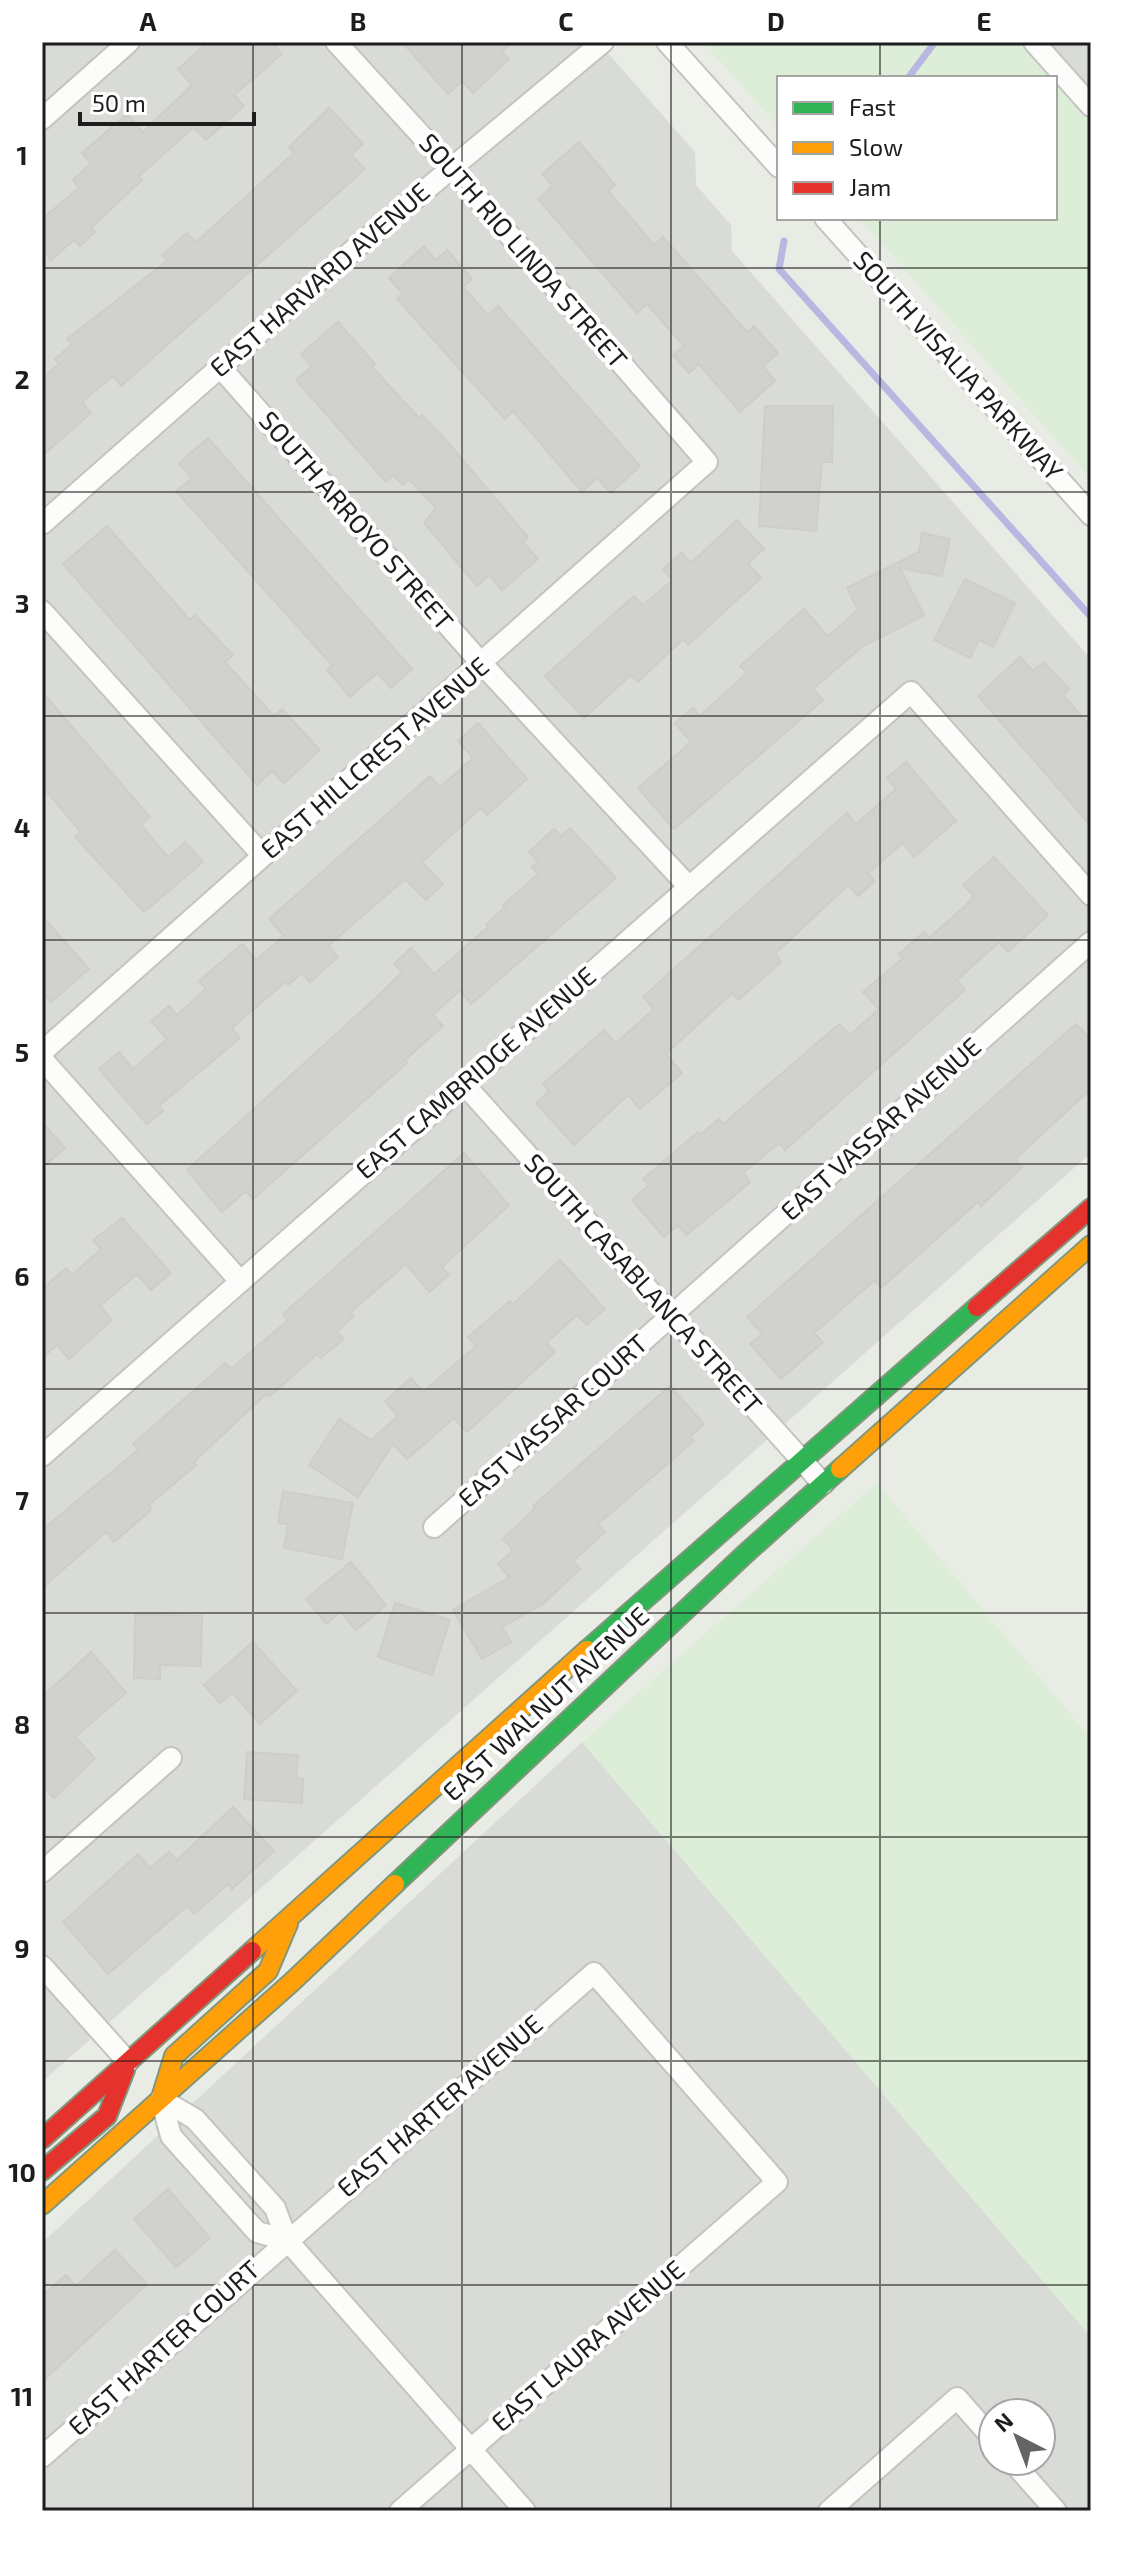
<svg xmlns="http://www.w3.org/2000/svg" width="1133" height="2553" viewBox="0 0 1133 2553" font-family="'Exo 2',sans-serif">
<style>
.residential{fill:#d9dbd7;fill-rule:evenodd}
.farmland{fill:#dceed7}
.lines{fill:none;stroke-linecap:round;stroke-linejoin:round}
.stream{stroke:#b7b7e1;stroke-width:7}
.building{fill:#d1d2cd;stroke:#cccfc6;stroke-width:2}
.street-casing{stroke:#c3c4c1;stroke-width:24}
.fast-casing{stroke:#80977c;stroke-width:22}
.slow-casing{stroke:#80977c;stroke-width:22}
.jam-casing{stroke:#80977c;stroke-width:22}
.street{stroke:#fcfcfb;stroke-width:20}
.fast{stroke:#30b455;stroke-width:18}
.slow{stroke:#ff9f0a;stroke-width:18}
.jam{stroke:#e5322d;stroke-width:18}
.grid{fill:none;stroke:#1d1d1d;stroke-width:2;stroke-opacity:0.55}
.labels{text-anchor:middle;stroke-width:8;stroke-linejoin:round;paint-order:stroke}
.street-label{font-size:26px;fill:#1d1d1d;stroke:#fff}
.neatline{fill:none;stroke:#1d1d1d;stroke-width:3}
.grid-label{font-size:26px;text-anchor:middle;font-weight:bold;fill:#1d1d1d}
</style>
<rect width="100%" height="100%" fill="#e9ece5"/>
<path class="residential" d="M42 42H598L695 152 696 185 731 225 732 251 1091 659V1153L42 2082Z
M1038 42H1091V102Z
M582 1742 1091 2337V2511H42V2243ZM993 2413H1041V2461H993Z"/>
<path class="farmland" d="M703 42H1038L1091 102V479L859 218H1055V78H779V128Z
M877 1483 1091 1739V2337L582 1742Z"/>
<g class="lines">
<path class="stream" d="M908 78 935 42
M784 241 779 269 1091 617"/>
</g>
<path class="building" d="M208 42H271L282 54 234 95 244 106 206 140 194 127 139 176 142 180 91 228 95 232 80 246 74 240 51 260 42 249V219L79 188 73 180 91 163 82 153 127 114 143 132 192 85 178 69Z
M402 42H512L502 52 509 59 473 93 462 81 448 94Z
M329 108 363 144 351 155 365 169 121 386 113 376 82 402 91 413 42 456V379L59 364 55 359 72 344 67 339 167 261 162 255 187 233 196 242 294 153 289 147Z
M579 142 615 185 608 191 654 245 663 237 747 332 754 326 778 353 763 366 775 381 740 412 699 364 689 373 673 355 684 346 647 304 637 313 538 199 553 186 542 174Z
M424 246 436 260 447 250 472 279 463 287 488 315 498 306 640 466 611 493 597 478 582 492 513 411 505 419 397 299 403 294 389 278Z
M338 322 375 364 372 367 419 418 422 415 446 440 528 537 523 542 538 559 502 590 489 575 477 586 424 523 436 508 409 479 403 485 393 475 386 482 296 380 312 366 301 354Z
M765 406H833L832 462H822L816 531 759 526Z
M208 438 412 669 391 688 377 673 350 697 327 670 332 665 176 491 192 478 179 463Z
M737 520 764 549 748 563 761 578 688 645 683 639 638 682 631 675 584 718 545 676 634 596 643 605 673 580 663 569 682 553 691 563Z
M107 526 190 620 195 615 233 655 225 662 274 716 282 709 320 750 284 783 272 771 257 785 63 564Z
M922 533 950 539 942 576 900 568 924 615 863 646 813 689 823 700 674 829 638 788 691 742 675 723 693 708 700 716 747 673 740 666 804 609 828 636 858 610 847 588 919 552Z
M965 579 1015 603 993 647 979 640 970 658 934 640Z
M1020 657 1033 671 1044 662 1069 689 1063 695 1091 727V826L978 696Z
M42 692 150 817 141 825 168 857 185 842 203 862 144 912 75 837 80 831 42 786Z
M478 723 527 779 487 815 481 808 422 862 443 884 426 900 405 879 328 946 338 957 310 982 302 973 288 985 285 982 232 1028 240 1038 159 1106 163 1111 147 1124 99 1069 119 1052 133 1069 167 1039 151 1021 169 1006 177 1015 206 989 199 981 242 944 256 960 284 936 269 919 430 776 440 787 473 758 458 741Z
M906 762 956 821 914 857 903 843 868 873 875 881 858 896 848 885 775 954 781 962 738 1000 732 993 666 1054 682 1073 640 1109 628 1095 574 1145 536 1103 549 1091 543 1084 604 1030 616 1043 654 1009 643 997 847 813 856 824 896 789 887 778Z
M570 828 616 878 471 1004 460 990 433 1015 443 1026 405 1060 407 1063 253 1199 246 1191 222 1212 187 1170 380 994 402 972 394 964 411 948 434 974 488 927 486 925 505 907 503 905 538 874 532 867 538 862 529 852 554 829 561 836Z
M994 857 1048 915 1008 952 999 942 957 980 965 990 785 1150 779 1143 743 1173 750 1182 721 1207 686 1235 678 1225 664 1237 632 1200 649 1185 643 1179 698 1132 700 1135 719 1119 723 1124 839 1024 850 1035 879 1009 863 992 903 958 899 954 924 932 929 938 965 906 974 896 963 885Z
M42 916 89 969 51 1002 42 991Z
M1076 1024 1091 1040V1089L1015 1159 1022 1167 981 1206 978 1202 881 1288 875 1280 814 1333 823 1342 781 1379 750 1344 762 1334 747 1317Z
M42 1122 65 1148 42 1168Z
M464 1153 509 1205 442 1267 449 1275 429 1292 406 1264 351 1312 354 1316 337 1331 344 1339 321 1358 317 1354 269 1397 266 1394 194 1462 196 1465 149 1505 152 1509 134 1525 114 1542 106 1532 42 1588V1530L138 1450 133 1444 225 1363 231 1369 288 1320 283 1314Z
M122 1218 171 1273 151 1290 137 1274 100 1306 112 1320 69 1359 57 1345 42 1358V1289L66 1268 72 1275 101 1249 93 1240Z
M560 1260 605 1309 587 1325 577 1315 546 1343 555 1352 467 1432 454 1418 407 1459 393 1444 358 1497 309 1465 339 1419 371 1440 398 1416 385 1401 411 1378 423 1392 476 1346 468 1337 510 1301 513 1304Z
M670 1386 704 1424 690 1437 694 1441 598 1524 605 1532 573 1561 580 1569 543 1604 502 1627 511 1642 482 1659 453 1610 509 1577 498 1564 513 1550 503 1539 535 1508 533 1506Z
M283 1491 353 1503 342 1559 284 1548 288 1524 278 1523Z
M351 1562 386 1605 356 1630 341 1612 326 1624 306 1599Z
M395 1603 450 1620 432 1675 378 1657Z
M135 1614 202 1616 201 1666 160 1665V1679L134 1678Z
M253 1642 297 1691 260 1724 232 1693 220 1703 204 1685Z
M91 1652 126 1693 75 1737 95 1758 54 1798 42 1786V1697Z
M247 1752 298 1755 296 1778 303 1779 302 1803 244 1799Z
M233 1807 274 1851 232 1889 228 1884 194 1914 187 1906 108 1974 63 1922 138 1854 150 1868 169 1852 177 1860Z
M168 2189 210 2238 176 2267 134 2219Z
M115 2250 147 2284 42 2382V2296L66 2275 76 2286Z"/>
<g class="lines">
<defs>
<path id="street" d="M667 42 779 167
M1034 42 1091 106
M42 119 129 42
M825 218 1091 515
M220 367 482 664 689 887
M42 524 351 252 603 42
M42 611 263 856
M42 1052 707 462 451 168 336 42
M42 1059 240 1281
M463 1083 823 1484
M42 1456 911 692 1091 895
M434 1527 1091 942
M42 1872 171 1758
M42 1966 128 2062
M161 2099 195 2119 275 2208 287 2240 525 2511
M161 2099 171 2136 257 2232 287 2240
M42 2457 594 1973 777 2182 400 2511
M1012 2461 1056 2511
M829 2511 957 2398 993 2439"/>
<path id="fast" d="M587 1650 977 1307
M395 1884 744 1555 840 1469"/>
<path id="slow" d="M840 1469 1091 1245
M252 1951 587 1650
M161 2098 174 2056 268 1971 288 1924
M42 2205 293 1981 395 1884"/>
<path id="jam" d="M977 1307 1091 1208
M42 2139 252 1951
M42 2171 107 2116 125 2070"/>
</defs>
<use href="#street" class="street-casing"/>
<use href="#fast" class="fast-casing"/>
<use href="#slow" class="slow-casing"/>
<use href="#jam" class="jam-casing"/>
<use href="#street" class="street"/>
<use href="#fast" class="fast"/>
<use href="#slow" class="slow"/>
<use href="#jam" class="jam"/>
</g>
<path class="grid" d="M253 42V2511M462 42V2511M671 42V2511M880 42V78M880 218V2511M42 268H1091M42 492H1091M42 716H1091M42 940H1091M42 1164H1091M42 1389H1091M42 1613H1091M42 1837H1091M42 2061H1091M42 2285H1091"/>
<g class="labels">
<g class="street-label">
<text transform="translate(523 251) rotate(49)" y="9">SOUTH RIO LINDA STREET</text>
<text transform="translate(320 280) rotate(-41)" y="9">EAST HARVARD AVENUE</text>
<text transform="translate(958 366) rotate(48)" y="9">SOUTH VISALIA PARKWAY</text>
<text transform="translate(356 521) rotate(49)" y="9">SOUTH ARROYO STREET</text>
<text transform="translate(375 758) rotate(-41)" y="9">EAST HILLCREST AVENUE</text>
<text transform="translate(476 1073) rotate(-41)" y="9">EAST CAMBRIDGE AVENUE</text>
<text transform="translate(881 1129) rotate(-42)" y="9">EAST VASSAR AVENUE</text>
<text transform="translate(643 1284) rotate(48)" y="9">SOUTH CASABLANCA STREET</text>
<text transform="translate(553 1421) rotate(-42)" y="9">EAST VASSAR COURT</text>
<text transform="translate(546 1704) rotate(-43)" y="9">EAST WALNUT AVENUE</text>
<text transform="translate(440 2106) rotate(-41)" y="9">EAST HARTER AVENUE</text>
<text transform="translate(588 2346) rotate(-41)" y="9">EAST LAURA AVENUE</text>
<text transform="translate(164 2348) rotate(-42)" y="9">EAST HARTER COURT</text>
</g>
</g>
<rect width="1133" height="2553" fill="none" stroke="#ffffff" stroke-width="88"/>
<rect x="777" y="76" width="280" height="144" fill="#ffffff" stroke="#a5a5a5" stroke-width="2"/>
<rect x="793" y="102" width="40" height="12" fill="#30b455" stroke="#a5a5a5" stroke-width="2"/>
<text x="849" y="116" font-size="24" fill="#1d1d1d">Fast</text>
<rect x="793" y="142" width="40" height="12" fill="#ff9f0a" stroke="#a5a5a5" stroke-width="2"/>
<text x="849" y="156" font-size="24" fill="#1d1d1d">Slow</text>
<rect x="793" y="182" width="40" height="12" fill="#e5322d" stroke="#a5a5a5" stroke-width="2"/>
<text x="849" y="196" font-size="24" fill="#1d1d1d">Jam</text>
<g transform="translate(1017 2437) rotate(318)"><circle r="38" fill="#ffffff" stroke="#a5a5a5" stroke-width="2"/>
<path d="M0-6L14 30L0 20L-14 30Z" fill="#646563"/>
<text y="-12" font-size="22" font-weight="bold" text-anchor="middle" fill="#1d1d1d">N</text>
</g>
<path d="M80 112v12h174v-12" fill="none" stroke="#1d1d1d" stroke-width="4"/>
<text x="92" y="112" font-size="24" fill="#1d1d1d" stroke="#ffffff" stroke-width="6" paint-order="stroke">50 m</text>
<rect x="44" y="44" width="1045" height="2465" class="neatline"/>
<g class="grid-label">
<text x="148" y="31">A</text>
<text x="358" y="31">B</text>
<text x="566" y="31">C</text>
<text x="776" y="31">D</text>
<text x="984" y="31">E</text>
<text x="22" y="165">1</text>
<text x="22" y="389">2</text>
<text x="22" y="613">3</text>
<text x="22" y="837">4</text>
<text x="22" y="1062">5</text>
<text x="22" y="1286">6</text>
<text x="22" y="1510">7</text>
<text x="22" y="1734">8</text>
<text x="22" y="1958">9</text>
<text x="22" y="2182">10</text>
<text x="22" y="2406">11</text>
</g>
</svg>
